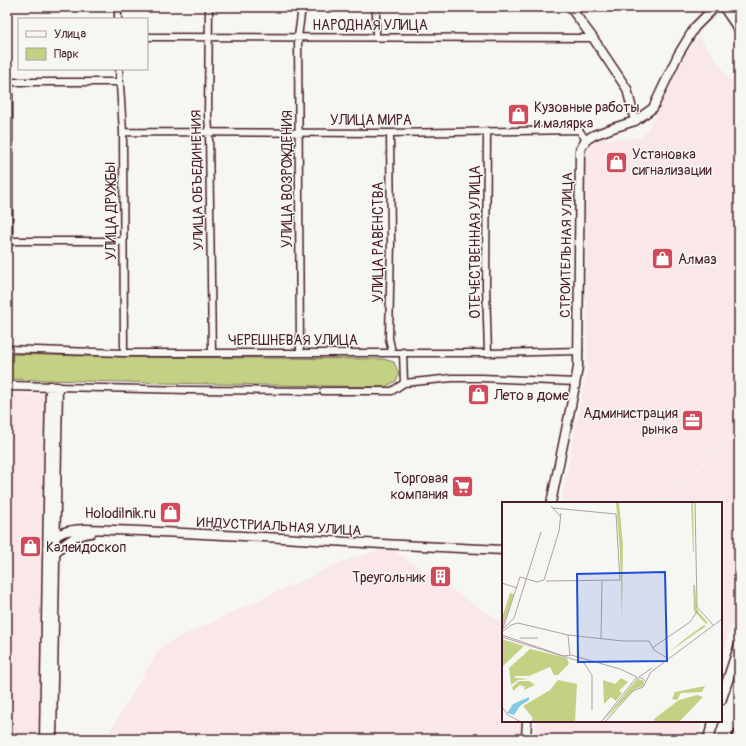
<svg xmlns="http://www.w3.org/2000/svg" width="746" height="746" viewBox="0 0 746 746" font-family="Pangolin,sans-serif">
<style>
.built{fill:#f9e7ea}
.green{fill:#c3d184;stroke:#867858}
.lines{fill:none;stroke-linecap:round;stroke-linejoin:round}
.street-casing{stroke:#4a1f2b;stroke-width:9}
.secondary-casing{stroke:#4a1f2b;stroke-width:11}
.primary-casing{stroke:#4a1f2b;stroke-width:12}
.street{stroke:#f6f6f2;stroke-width:6}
.secondary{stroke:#f6f6f2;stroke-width:8}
.primary{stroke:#f6f6f2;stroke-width:9}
.rail{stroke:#4a1f2b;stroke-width:2}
.labels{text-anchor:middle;stroke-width:3;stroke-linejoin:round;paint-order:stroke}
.street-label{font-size:14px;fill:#4a1f2b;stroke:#f6f6f2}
.poi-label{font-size:14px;fill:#4a1f2b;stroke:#f6f6f2;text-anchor:start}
.inset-road{fill:none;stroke:#b1a0a2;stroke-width:1}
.view{fill:#1d4ed8;fill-opacity:0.15;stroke:#1d4ed8;stroke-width:2}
.inset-edge{fill:none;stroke:#4a1f2b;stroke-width:2}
</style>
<rect width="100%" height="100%" fill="#f6f6f2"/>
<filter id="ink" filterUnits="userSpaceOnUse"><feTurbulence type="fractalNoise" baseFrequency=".025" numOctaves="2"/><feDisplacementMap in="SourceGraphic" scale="8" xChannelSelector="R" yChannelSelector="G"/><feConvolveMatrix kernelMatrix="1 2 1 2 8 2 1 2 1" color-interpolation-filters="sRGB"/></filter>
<g filter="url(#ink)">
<path class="built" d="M699 37 739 92V443L729 440 658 503H561L587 369 585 150 600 139 641 138 647 131 683 56Z
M7 393 47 394 40 739H7Z
M729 441 739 444V602L721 661V503H659Z
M390 548 503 624V721H522L521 733 514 739H105L159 650 167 643 348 559Z
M536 721H702L697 739H535Z"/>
<path class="green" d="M7 354 124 357 383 359 394 362 399 374 396 381 385 387 163 383 7 379Z"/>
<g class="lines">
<defs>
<path id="street" d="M118 7V19
M209 7 208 114 209 132 212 352
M376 7V37
M147 37 593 38
M119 69 123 132 124 353
M7 82H119
M487 131 486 286 488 353
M123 132 390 133 579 130 586 140
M390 133 391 242 389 338 392 352
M7 241H123
M9 241V82
M7 349 124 353H488L579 351
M300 352 298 37 302 7
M403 352 404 383
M58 387 188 390 317 391
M323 391H392L404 383 452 378H482L576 382"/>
<path id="secondary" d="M570 7 593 38 627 89 635 121
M7 386 58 387 52 739
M551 503 574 391 578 367 580 150 586 140 594 135 613 128 635 121 653 108 678 55 695 27 715 7
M47 547C57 531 67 530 85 529 224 533 363 544 503 550
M55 553C66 542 75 535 91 533
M44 739 50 386
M526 739 527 721"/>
<path id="primary" d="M724 7 739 29
M721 700 739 646
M708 739 714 721"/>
</defs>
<use href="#street" class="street-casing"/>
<use href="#secondary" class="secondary-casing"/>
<use href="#primary" class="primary-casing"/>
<use href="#street" class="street"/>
<use href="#secondary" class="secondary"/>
<use href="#primary" class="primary"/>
<path class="rail" d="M730 739 739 724"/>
</g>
</g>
<defs>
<symbol id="shop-square" viewBox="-11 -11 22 22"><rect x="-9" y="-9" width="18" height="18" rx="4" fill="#d1495b" stroke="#f6f6f2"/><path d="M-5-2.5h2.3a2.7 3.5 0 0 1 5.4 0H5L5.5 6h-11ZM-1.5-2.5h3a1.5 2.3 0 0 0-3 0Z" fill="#fff"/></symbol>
<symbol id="office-square" viewBox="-11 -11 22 22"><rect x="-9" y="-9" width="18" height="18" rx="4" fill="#d1495b" stroke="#f6f6f2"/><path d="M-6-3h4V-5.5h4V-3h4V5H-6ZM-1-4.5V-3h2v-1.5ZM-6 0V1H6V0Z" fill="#fff"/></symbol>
<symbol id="supermarket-square" viewBox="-11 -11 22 22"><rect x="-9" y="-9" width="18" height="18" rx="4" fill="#d1495b" stroke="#f6f6f2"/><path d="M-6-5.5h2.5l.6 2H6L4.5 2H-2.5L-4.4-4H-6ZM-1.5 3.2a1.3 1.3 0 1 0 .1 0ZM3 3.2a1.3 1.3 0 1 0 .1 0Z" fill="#fff"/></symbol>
<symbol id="building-square" viewBox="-11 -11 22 22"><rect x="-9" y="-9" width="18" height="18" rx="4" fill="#d1495b" stroke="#f6f6f2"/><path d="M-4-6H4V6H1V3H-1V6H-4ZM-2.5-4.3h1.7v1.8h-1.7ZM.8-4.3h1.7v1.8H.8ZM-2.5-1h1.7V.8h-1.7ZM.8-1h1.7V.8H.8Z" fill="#fff"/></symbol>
</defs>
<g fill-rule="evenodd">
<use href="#shop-square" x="506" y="102" width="25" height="25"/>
<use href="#shop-square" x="604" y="150" width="25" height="25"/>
<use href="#shop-square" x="650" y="246" width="25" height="25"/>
<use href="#shop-square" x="466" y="382" width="25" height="25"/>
<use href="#office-square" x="680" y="408" width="25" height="25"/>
<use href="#supermarket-square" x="450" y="474" width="25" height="25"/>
<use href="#shop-square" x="158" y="500" width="25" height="25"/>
<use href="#shop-square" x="18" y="534" width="25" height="25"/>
<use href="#building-square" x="428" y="564" width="25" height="25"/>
</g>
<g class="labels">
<g class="street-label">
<text x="370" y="30">НАРОДНАЯ УЛИЦА</text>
<text x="371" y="125">УЛИЦА МИРА</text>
<text transform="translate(287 179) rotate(-90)" y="5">УЛИЦА ВОЗРОЖДЕНИЯ</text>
<text transform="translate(197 180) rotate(-91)" y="5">УЛИЦА ОБЪЕДИНЕНИЯ</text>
<text transform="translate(111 211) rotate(-90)" y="5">УЛИЦА ДРУЖБЫ</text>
<text transform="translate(378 242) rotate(-90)" y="5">УЛИЦА РАВЕНСТВА</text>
<text transform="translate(475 242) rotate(-90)" y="5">ОТЕЧЕСТВЕННАЯ УЛИЦА</text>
<text transform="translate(566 245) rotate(-89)" y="5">СТРОИТЕЛЬНАЯ УЛИЦА</text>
<text x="293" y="345">ЧЕРЕШНЕВАЯ УЛИЦА</text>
<text transform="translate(279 526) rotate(3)" y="5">ИНДУСТРИАЛЬНАЯ УЛИЦА</text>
</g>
<g class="poi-label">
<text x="534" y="112">Кузовные работы<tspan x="534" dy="16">и малярка</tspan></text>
<text x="632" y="159">Установка<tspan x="632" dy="16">сигнализации</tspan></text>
<text x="678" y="264">Алмаз</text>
<text x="494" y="400">Лето в доме</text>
<text x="678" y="418" text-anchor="end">Администрация<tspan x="678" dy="16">рынка</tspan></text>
<text x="448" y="483" text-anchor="end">Торговая<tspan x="448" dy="16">компания</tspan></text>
<text x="156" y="518" text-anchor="end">Holodilnik.ru</text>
<text x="46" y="552">Калейдоскоп</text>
<text x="426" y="582" text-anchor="end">Треугольник</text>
</g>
</g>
<g transform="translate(502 502)">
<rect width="220" height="220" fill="#f6f6f2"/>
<path d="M114 0H117L121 44 120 118 118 50ZM189 0H191L192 50H191ZM191 83H193L195 108 206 121 204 122 192 109ZM8 91 12 92 0 128V116ZM202 123 204 124 167 150 184 136ZM0 137 22 144 0 165ZM28 147 65 156 67 162 56 173H52L48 165 27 174H13V176L27 177 16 178 9 183 7 166ZM119 176 126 180 117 189 120 191 114 199 109 195 102 202 101 178 113 182ZM135 177 142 179 141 184 133 187 100 220ZM56 178 75 182 73 220H28L31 216 21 204 48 188ZM17 179H27L33 183 22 188 23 185 18 183 11 189 10 185ZM203 184 200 190 179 191 175 198 170 197 173 190ZM195 193 201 195 177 220H154L152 217 177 198Z" fill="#c3d184"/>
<path d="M27 195V198L18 204 12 213 5 211 11 202Z" fill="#83cbe4"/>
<path class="inset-road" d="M193 0 195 105 212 124M49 4 58 14M42 78 57 29 59 11M44 79 118 78 114 12 51 6M0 81 15 86M0 128 12 116 39 30M0 129 18 75 35 80 42 78M0 130 9 123 16 121 66 133 121 139H147L152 148 165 156M0 133 82 161 90 173V208M66 133 68 153M0 135 60 154 69 153 118 167 135 175M18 136H36M99 136 100 78M150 146 188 120 196 108M137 175 150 166M0 205 6 213 19 220M99 220 134 176H140L143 179M103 220 131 189 141 185 149 170 220 117"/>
<path class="view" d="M163 70 165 159 76 160 75 72Z"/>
<rect width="220" height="220" class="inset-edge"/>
</g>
<rect width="746" height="746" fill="none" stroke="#f6f6f2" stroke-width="24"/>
<rect x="12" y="12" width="722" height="722" fill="none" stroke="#4a1f2b" stroke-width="1.5" filter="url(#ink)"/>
<rect x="18" y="18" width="130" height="52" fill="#f6f6f2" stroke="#b1a0a2"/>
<rect x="26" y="31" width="20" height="6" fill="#f6f6f2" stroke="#b1a0a2"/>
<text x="54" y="38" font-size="12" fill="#4a1f2b">Улица</text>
<rect x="26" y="48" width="20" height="12" fill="#c3d184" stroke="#b1a0a2"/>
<text x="54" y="58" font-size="12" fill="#4a1f2b">Парк</text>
</svg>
